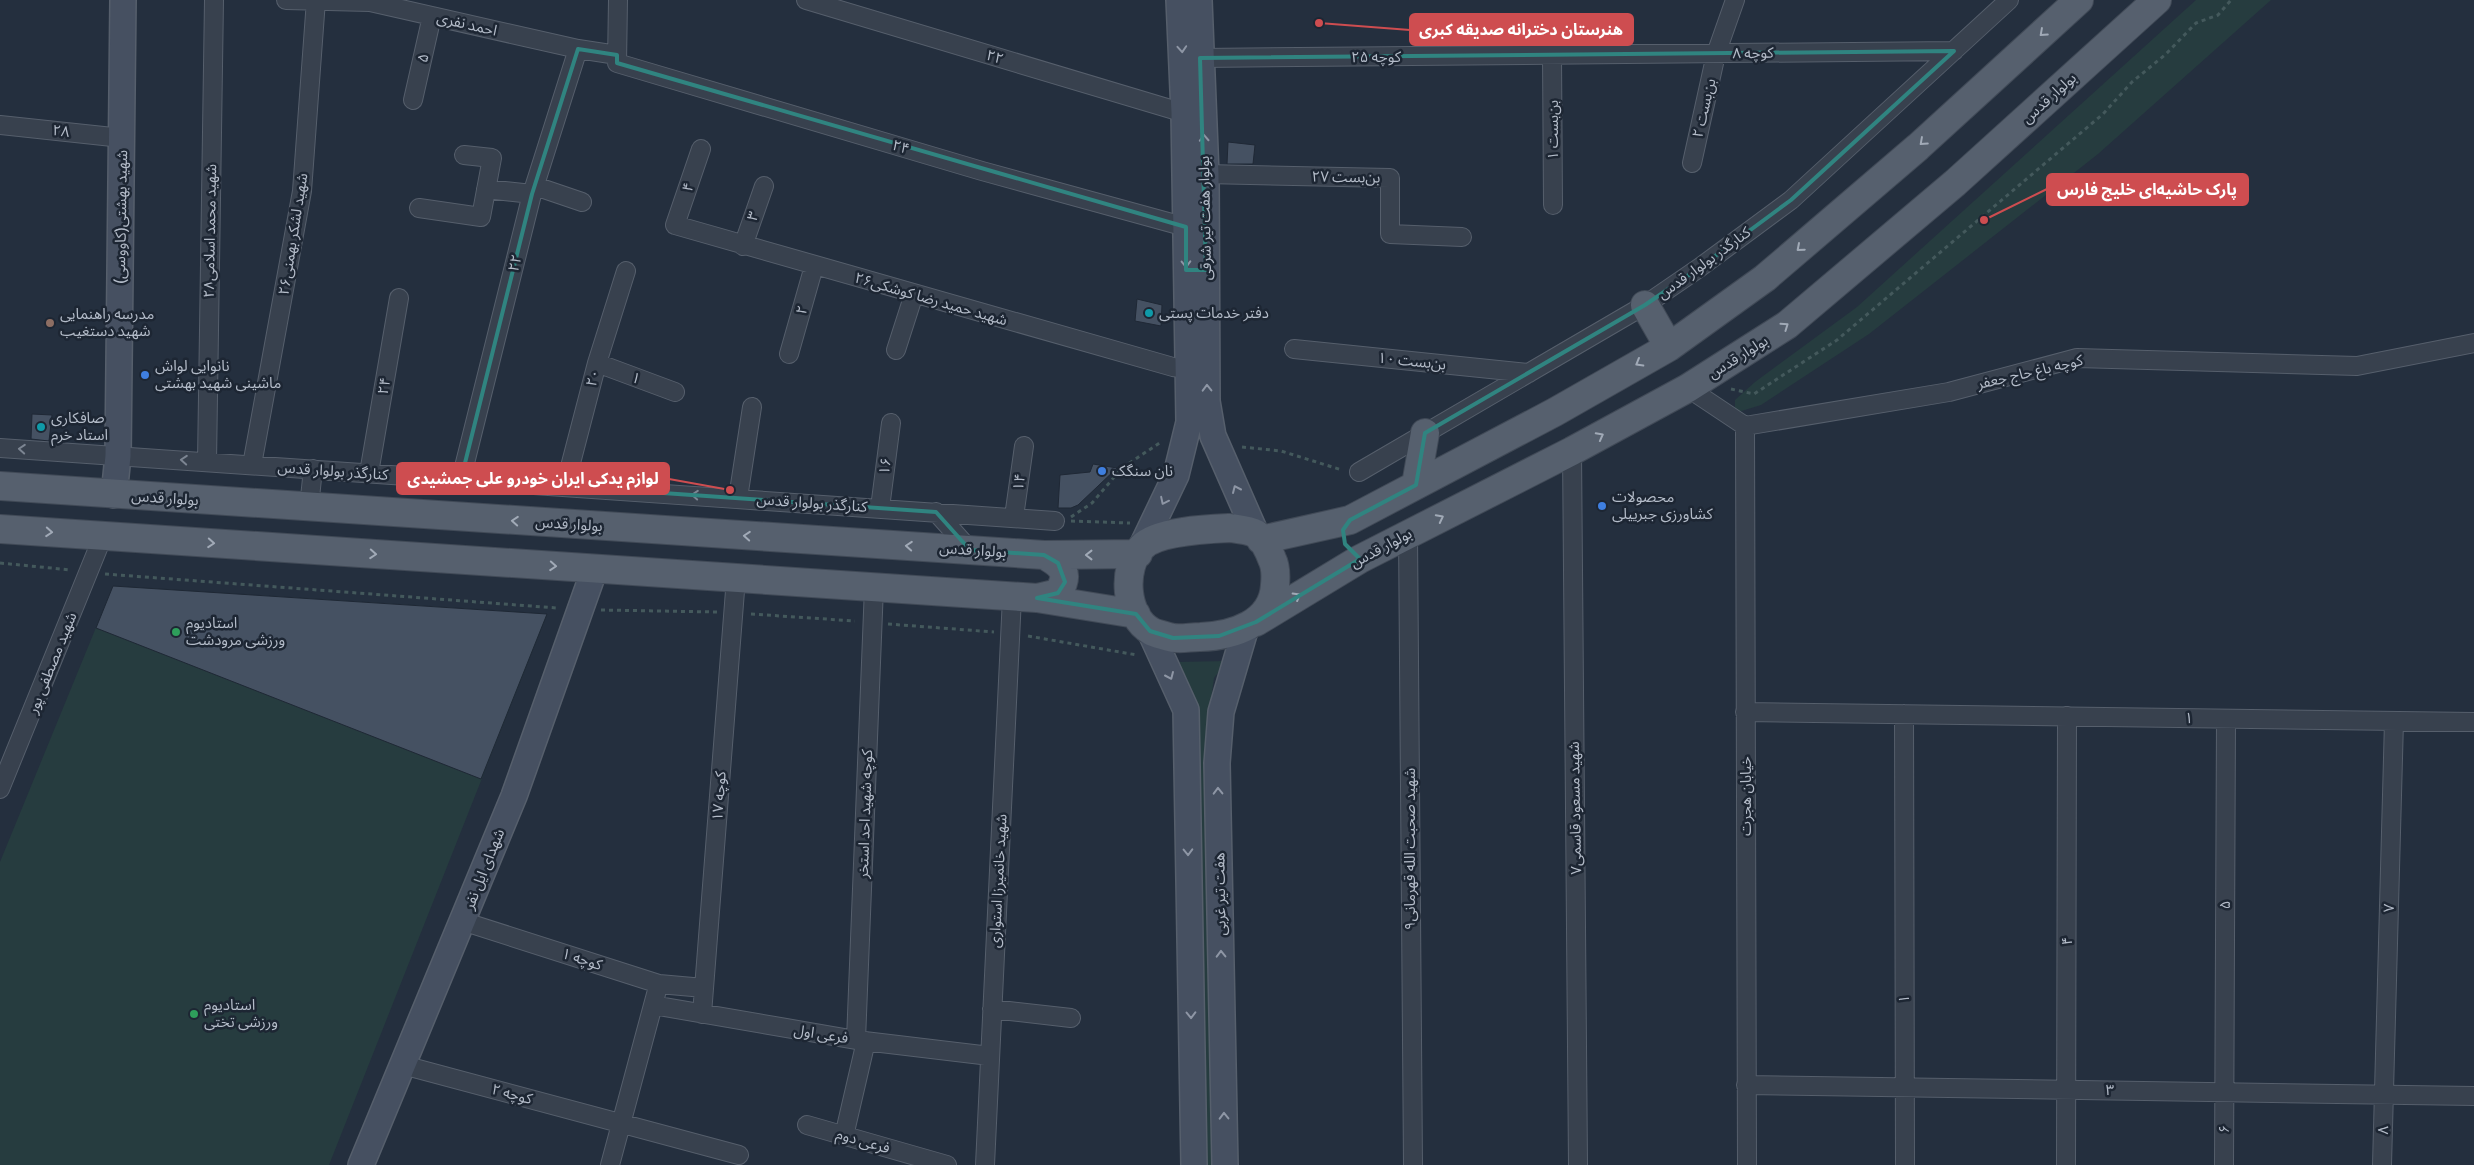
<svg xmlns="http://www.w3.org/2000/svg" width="2474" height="1165" viewBox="0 0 2474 1165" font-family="Signika,'Noto Sans Arabic',sans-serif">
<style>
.green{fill:#263c3f}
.building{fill:#455162;stroke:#1f2835}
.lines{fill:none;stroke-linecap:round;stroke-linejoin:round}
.street-casing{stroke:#565f6c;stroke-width:20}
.secondary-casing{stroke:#565f6c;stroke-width:28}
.primary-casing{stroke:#414a57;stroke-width:30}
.path{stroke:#44595c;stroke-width:3;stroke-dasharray:4 4;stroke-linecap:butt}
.street{stroke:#38414e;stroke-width:18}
.secondary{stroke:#465061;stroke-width:25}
.primary{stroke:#56606e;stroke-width:28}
.oneway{stroke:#a1aab7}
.oneway2{stroke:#8e96a5}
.oneway3{stroke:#7c8592}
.marked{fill:none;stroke:#308480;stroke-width:4;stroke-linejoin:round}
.culture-dot{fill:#0f9aa8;stroke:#1d2633;stroke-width:2}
.education-dot{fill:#8d6e63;stroke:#1d2633;stroke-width:2}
.shop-dot{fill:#3f7fe0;stroke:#1d2633;stroke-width:2}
.leisure-dot{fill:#2e9e5b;stroke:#1d2633;stroke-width:2}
.labels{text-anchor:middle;stroke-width:5;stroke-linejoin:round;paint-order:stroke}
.street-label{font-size:15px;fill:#b4bcc9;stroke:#1d2633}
.poi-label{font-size:15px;fill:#b4bcc9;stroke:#1d2633;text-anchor:start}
.leader{fill:none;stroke:#ce4d50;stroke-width:2}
.callout-dot{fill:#ce4d50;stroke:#1d2633;stroke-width:2}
.callout{fill:#ce4d50;stroke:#ce4d50;stroke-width:2}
.callout-label{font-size:16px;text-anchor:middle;font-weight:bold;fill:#fff}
</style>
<rect width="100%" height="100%" fill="#242f3e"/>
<path class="green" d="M2196 0H2271L2098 154 1869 334 1761 405 1735 413V400L1755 382 1857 307Z
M113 586 547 614 329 1165H0V862Z
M1227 661 1214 678 1207 727 1212 863 1215 1165H1206L1199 712 1186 677 1177 662Z"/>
<path class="building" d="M1228 142 1255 145 1253 164H1227Z
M1137 299 1162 305 1161 326 1135 321Z
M32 414 52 415 49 441 31 439Z
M1093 464 1117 468 1078 505 1071 508H1058L1060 475 1090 472Z
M113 586 547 614 481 779 96 628Z"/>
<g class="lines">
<defs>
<path id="street" d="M286 0 370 2 578 49 617 55
M618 0 617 63 982 171 1186 227
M806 0 1184 113
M1552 56 1553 205
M1200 58 1954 51
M413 100 432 16
M0 125 122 138
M701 149 675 225 1173 367 1188 369
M1692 163 1716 54 1735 0
M1206 174 1390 178V234L1462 237
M535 186 582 202
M486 189 532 194
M419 208 481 217 492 158 464 155
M743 246 764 186
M1294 349 1529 373
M896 350 914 294
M789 354 814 266
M597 363 675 392
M1688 388 1745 426 1949 392 2077 358 2357 366 2474 343
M1745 426 1747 1165
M0 448 1055 521
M1572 451 1578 1165
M207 462 214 0
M252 465 302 191 316 0
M1359 472 1645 305 1699 268 1791 200 2009 0
M369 473 399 298
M461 479 532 194 578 49
M565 486 597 363 626 271
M738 498 752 407
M309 507 313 469
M880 508 891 423
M936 512 970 550
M1014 517 1024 446
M1408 534 1413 1165
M1745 712 2474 722
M1904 714 1905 1165
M0 789 103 536
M462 921 659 984 704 988
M653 1005 856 1040 990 1056
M992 1009 1071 1018
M702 1014 736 578
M856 1040 874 587
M403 1065 739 1155
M1746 1085 2474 1096
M807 1125 947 1165
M844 1136 866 1041
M610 1165 656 994
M985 1165 1012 597
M2066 1165 2067 716
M2224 1165 2226 719
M2382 1165 2394 721"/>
<path id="secondary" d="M1199 0 1206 174 1207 401 1213 436 1256 534
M114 495 118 456 123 0
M1142 546 1176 475 1189 422 1184 113 1179 0
M1150 631 1186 710 1194 1165
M361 1165 514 796 595 568
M1225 1165 1217 763 1221 712 1246 627"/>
<path id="primary" d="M1645 305 1669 347
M1416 485 1425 433
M0 486 1044 555 1138 554
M1230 528C1237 529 1249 530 1256 534 1263 538 1269 551 1272 559 1276 567 1276 575 1275 585 1273 624 1232 636 1200 637 1190 637 1178 640 1169 637 1164 635 1156 634 1151 631 1125 617 1121 567 1142 547 1157 531 1208 529 1230 528Z
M0 529 1037 598 1136 614
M1261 540 1350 520 1555 412 1669 347 1765 278 1918 147 2079 0
M1037 598 1058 593C1071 573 1062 565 1044 555
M1256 622 1360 559 1572 451 1688 388 1787 325 1955 183 2157 0"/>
</defs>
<use href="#street" class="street-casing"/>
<use href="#secondary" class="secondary-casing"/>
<use href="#primary" class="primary-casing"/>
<path class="path" d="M1731 389 1754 394 1837 340 2103 114 2132 82 2166 54 2196 23 2218 15 2231 0
M1242 447 1281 451 1342 470
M1071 517 1092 503 1122 468 1161 442
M1071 521 1130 523
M0 563 71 570
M105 574 557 608
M601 610 717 612
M751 614 855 621
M888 624 994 632
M1028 636 1137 655"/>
<use href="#street" class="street"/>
<use href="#secondary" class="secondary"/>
<use href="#primary" class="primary"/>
</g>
<defs><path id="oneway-chevron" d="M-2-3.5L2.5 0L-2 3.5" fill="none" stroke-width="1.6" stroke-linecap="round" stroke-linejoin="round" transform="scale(1.25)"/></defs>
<g class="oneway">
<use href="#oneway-chevron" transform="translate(2043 33) rotate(138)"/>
<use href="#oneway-chevron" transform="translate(1923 142) rotate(138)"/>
<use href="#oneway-chevron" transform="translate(1800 248) rotate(139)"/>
<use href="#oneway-chevron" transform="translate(1785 326) rotate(-35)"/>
<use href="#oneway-chevron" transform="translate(1639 363) rotate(150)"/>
<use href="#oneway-chevron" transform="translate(1600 436) rotate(-28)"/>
<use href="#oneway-chevron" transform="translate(1440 518) rotate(-27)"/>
<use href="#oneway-chevron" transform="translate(515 521) rotate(-176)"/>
<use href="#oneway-chevron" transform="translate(49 532) rotate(4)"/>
<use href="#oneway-chevron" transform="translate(747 536) rotate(-176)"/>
<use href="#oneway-chevron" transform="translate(211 543) rotate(4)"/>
<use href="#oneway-chevron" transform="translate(909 546) rotate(-176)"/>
<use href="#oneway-chevron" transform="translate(373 554) rotate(4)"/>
<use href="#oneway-chevron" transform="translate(1089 555) rotate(180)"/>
<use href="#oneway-chevron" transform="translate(553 566) rotate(4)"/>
<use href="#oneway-chevron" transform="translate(1297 596) rotate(-31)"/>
</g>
<g class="oneway2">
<use href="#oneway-chevron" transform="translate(1182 49) rotate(86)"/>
<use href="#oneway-chevron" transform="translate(1204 138) rotate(-93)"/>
<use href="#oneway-chevron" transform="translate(1186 264) rotate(89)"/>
<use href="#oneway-chevron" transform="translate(1207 388) rotate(-91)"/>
<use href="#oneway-chevron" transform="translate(1236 489) rotate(-114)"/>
<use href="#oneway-chevron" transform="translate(1164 501) rotate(116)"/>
<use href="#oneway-chevron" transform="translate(1170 676) rotate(66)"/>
<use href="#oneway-chevron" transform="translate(1218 791) rotate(-91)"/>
<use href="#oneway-chevron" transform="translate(1188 852) rotate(89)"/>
<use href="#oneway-chevron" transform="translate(1221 954) rotate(-91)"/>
<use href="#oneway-chevron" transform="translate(1191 1015) rotate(89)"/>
<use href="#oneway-chevron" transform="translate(1224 1116) rotate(-91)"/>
</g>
<g class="oneway3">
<use href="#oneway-chevron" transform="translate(22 449) rotate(-176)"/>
<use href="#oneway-chevron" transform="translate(184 460) rotate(-176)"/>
<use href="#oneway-chevron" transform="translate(695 495) rotate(-176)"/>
</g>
<path class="marked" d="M578 49 617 55V63L1186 227V270H1206L1200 58 1954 51 1791 200 1699 268 1645 305 1425 433 1416 485 1350 520 1343 530 1345 544 1360 559 1256 622 1219 636 1173 638 1150 631 1136 614 1037 598 1058 593 1065 582 1058 563 1044 555 970 550 936 512 461 479 532 194Z"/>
<g class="culture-dot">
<circle cx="1149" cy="313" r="5"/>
<circle cx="41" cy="427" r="5"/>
</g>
<circle class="education-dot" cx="50" cy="323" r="5"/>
<g class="shop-dot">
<circle cx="145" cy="375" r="5"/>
<circle cx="1102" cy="471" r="5"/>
<circle cx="1602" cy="506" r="5"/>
</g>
<g class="leisure-dot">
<circle cx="176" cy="632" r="5"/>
<circle cx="194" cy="1014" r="5"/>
</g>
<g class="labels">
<g class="street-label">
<text transform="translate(467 24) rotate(13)" y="5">احمد نفری</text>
<text transform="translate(1753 53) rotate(-1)" y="5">کوچه ۸</text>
<text transform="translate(995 57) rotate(17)" y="5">۲۲</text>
<text x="1376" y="62">کوچه ۲۵</text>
<text transform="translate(423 58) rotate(-78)" y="5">۵</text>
<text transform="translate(2049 98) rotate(-42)" y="5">بولوار قدس</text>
<text transform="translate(1704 108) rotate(-77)" y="5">بن‌بست ۲</text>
<text transform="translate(1553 130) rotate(-90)" y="5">بن‌بست ۱</text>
<text transform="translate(61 131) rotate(6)" y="5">۲۸</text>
<text transform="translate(901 147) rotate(17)" y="5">۲۴</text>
<text transform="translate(1346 177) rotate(1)" y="5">بن‌بست ۲۷</text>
<text transform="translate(688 187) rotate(-72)" y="5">۴</text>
<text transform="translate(753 216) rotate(-71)" y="5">۳</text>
<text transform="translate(121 217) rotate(-89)" y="5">شهید بهشتی(کاووسی)</text>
<text transform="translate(1205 218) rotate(-91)" y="5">بولوار هفت تیر شرقی</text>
<text transform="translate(210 231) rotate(-89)" y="5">شهید محمد اسلامی۲۸</text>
<text transform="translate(293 234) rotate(-81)" y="5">شهید لشکر بهمنی۲۶</text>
<text transform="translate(515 263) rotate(-76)" y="5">۲۲</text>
<text transform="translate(1704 263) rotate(-36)" y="5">کنارگذر بولوار قدس</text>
<text transform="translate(931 299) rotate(16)" y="5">شهید حمید رضا کوشکی۲۶</text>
<text transform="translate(802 310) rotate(-74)" y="5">۲</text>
<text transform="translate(1738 357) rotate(-32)" y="5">بولوار قدس</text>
<text transform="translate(1412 361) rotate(6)" y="5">بن‌بست ۱۰</text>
<text transform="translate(2030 372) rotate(-13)" y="5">کوچه باغ حاج جعفر</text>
<text transform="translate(593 378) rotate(-75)" y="5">۲۰</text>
<text transform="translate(636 378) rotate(21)" y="5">۱</text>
<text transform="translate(384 386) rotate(-80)" y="5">۲۴</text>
<text transform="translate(885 466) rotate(-82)" y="5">۱۶</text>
<text transform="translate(333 471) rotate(4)" y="5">کنارگذر بولوار قدس</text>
<text transform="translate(1019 482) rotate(-82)" y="5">۱۴</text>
<text transform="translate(165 498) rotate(4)" y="5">بولوار قدس</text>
<text transform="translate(812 503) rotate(4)" y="5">کنارگذر بولوار قدس</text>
<text transform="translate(569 524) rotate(4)" y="5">بولوار قدس</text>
<text transform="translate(1381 548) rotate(-28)" y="5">بولوار قدس</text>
<text transform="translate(973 550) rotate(4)" y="5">بولوار قدس</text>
<text transform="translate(52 663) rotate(-68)" y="5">شهید مصطفی پور</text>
<text transform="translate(2189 718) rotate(1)" y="5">۱</text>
<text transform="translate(719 796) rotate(-86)" y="5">کوچه ۱۷</text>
<text transform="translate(1746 796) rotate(-90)" y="5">خیابان هجرت</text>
<text transform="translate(1575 808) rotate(-91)" y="5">شهید مسعود قاسمی۷</text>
<text transform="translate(865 814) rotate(-88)" y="5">کوچه شهید احد استخر</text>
<text transform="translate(1410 849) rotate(-90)" y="5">شهید صحبت الله قهرمانی۹</text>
<text transform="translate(484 869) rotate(-68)" y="5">شهدای ایل نفر</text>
<text transform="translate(998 881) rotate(-87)" y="5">شهید خانمیرزا استواری</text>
<text transform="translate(1220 894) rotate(-91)" y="5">هفت تیر غربی</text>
<text transform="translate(2225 905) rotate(-90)" y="5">۵</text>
<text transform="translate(2389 908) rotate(-88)" y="5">۷</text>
<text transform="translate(2067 941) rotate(-90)" y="5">۴</text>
<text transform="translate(582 959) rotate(18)" y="5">کوچه ۱</text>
<text transform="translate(1904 999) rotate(-90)" y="5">۱</text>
<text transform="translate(821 1034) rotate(9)" y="5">فرعی اول</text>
<text transform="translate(2110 1090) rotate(1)" y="5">۳</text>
<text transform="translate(512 1094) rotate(15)" y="5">کوچه ۲</text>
<text transform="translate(2224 1129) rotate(-90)" y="5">۶</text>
<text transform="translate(2383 1130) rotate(-89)" y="5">۸</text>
<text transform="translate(863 1141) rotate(16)" y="5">فرعی دوم</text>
</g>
<g class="poi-label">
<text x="1159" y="318">دفتر خدمات پستی</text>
<text x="60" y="319">مدرسه راهنمایی<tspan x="60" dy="17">شهید دستغیب</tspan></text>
<text x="155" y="371">نانوایی لواش<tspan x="155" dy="17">ماشینی شهید بهشتی</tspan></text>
<text x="51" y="423">صافکاری<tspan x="51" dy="17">استاد خرم</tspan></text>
<text x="1112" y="476">نان سنگک</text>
<text x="1612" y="502">محصولات<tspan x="1612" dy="17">کشاورزی جبرییلی</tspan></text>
<text x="186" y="628">استادیوم<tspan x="186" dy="17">ورزشی مرودشت</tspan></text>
<text x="204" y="1010">استادیوم<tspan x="204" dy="17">ورزشی تختی</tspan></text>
</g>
</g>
<path class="leader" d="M1319 23L1410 30M1984 220L2047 189M730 490L669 479"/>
<g class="callout-dot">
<circle cx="1319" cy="23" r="5"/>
<circle cx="1984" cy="220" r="5"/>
<circle cx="730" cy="490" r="5"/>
</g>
<g class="callout">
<rect x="1410" y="14" width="223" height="31" rx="5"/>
<rect x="2047" y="174" width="201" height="31" rx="5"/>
<rect x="397" y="463" width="272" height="31" rx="5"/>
</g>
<g class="callout-label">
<text x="1521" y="35">هنرستان دخترانه صدیقه کبری</text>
<text x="2147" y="195">پارک حاشیه‌ای خلیج فارس</text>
<text x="533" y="484">لوازم یدکی ایران خودرو علی جمشیدی</text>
</g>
</svg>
